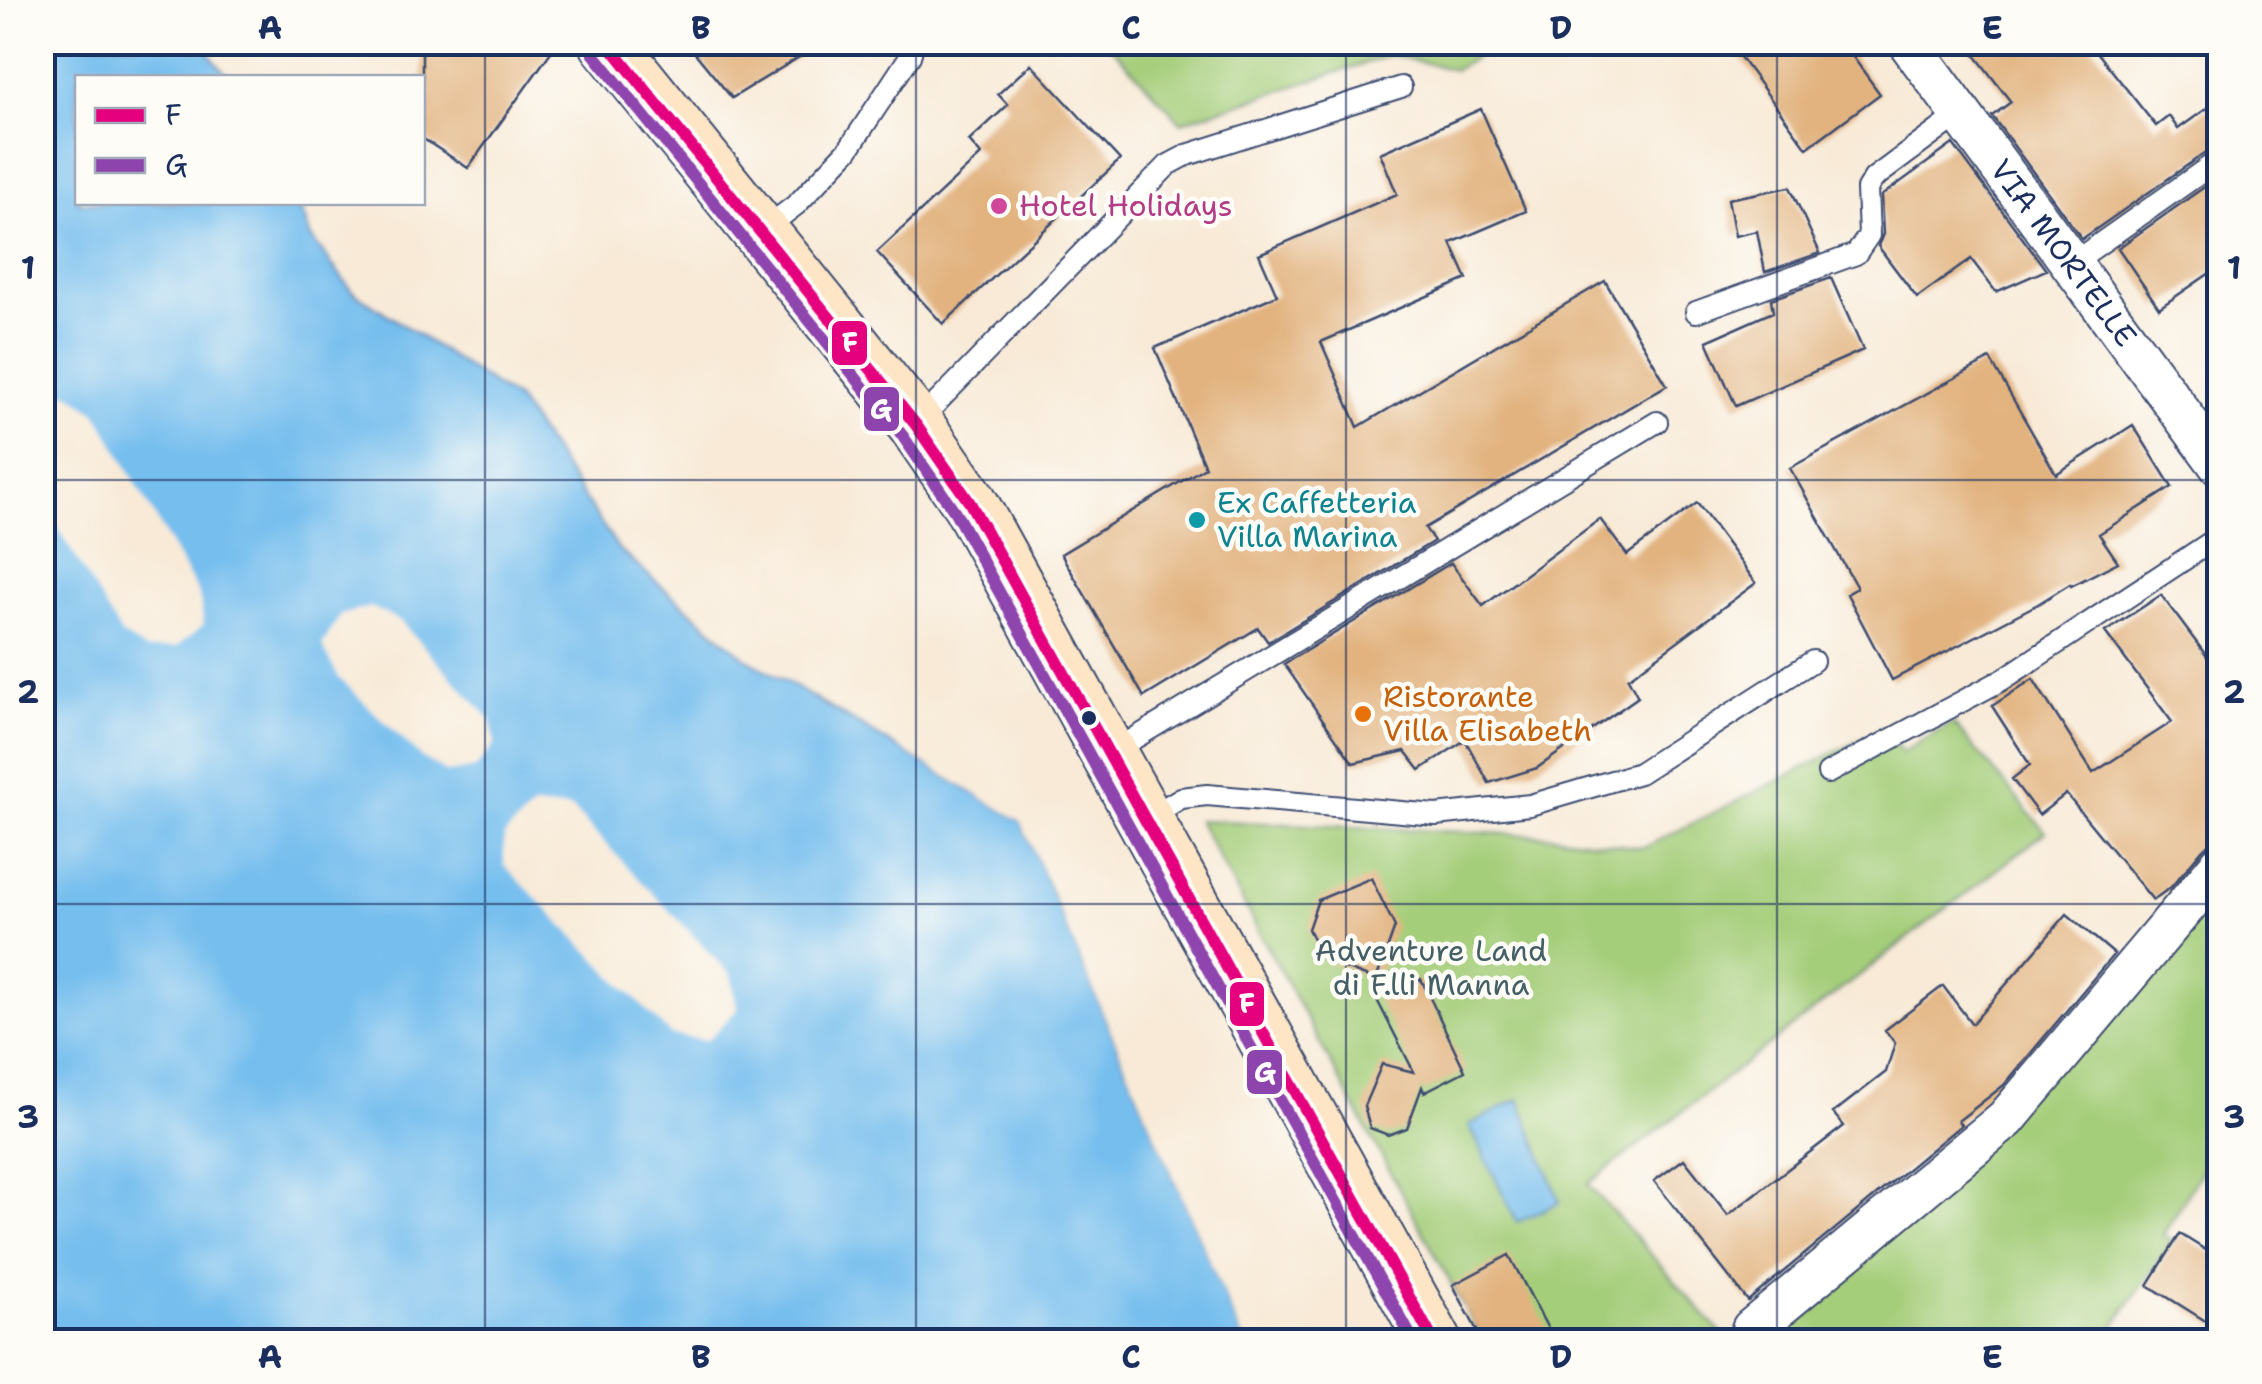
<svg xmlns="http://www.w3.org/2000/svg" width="2262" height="1384" viewBox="0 0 2262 1384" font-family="'Shantell Sans',sans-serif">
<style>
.green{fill:#a5ce7a;stroke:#607e6c;stroke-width:2.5}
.water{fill:#75beee;stroke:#4876a6;stroke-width:2.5}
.pier{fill:#f8ead7}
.building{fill:#e2b37f}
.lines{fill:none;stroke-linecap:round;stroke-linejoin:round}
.lane-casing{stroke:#3c4b70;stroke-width:24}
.street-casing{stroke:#3c4b70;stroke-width:44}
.secondary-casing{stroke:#3c4b70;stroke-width:59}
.lane{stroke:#fff;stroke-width:20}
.street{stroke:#fff;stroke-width:40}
.secondary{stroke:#fde5c5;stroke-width:55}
.bus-1-casing{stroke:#fdfcf7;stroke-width:20}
.bus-2-casing{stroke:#fdfcf7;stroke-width:20}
.bus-1{stroke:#e5007d;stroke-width:12}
.bus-2{stroke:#8e44ad;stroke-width:12}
.grid{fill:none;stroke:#1b2f5e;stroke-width:2.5;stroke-opacity:0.55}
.hotel-dot{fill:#d1479c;stroke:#fdfcf7;stroke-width:4}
.culture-dot{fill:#0f9aa8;stroke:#fdfcf7;stroke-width:4}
.food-dot{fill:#e8710a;stroke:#fdfcf7;stroke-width:4}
.bus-dot{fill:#1b2f5e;stroke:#fdfcf7;stroke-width:4}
.labels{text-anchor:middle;stroke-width:9;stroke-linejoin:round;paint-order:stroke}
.hotel-label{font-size:30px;fill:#b23c85;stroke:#fdfcf7;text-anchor:start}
.street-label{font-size:30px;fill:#1b2f5e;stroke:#fdfcf7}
.culture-label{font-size:30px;fill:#0d838f;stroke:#fdfcf7;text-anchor:start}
.food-label{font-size:30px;fill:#c56008;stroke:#fdfcf7;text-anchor:start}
.park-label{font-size:30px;fill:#445f66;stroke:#fdfcf7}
.line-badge{stroke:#fdfcf7;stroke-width:4}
.badge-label{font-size:28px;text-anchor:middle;font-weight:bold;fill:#fff}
.neatline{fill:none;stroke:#1b2f5e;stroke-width:4}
.grid-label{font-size:32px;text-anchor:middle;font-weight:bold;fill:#1b2f5e}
</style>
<rect width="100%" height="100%" fill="#fdfcf7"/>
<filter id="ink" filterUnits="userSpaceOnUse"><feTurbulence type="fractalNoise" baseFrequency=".01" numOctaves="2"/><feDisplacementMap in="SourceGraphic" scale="20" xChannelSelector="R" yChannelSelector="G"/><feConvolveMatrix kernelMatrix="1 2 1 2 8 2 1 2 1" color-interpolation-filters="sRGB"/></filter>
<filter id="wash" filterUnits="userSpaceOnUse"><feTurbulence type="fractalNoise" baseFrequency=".0048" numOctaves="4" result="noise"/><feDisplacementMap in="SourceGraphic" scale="40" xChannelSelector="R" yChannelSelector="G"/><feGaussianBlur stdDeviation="2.25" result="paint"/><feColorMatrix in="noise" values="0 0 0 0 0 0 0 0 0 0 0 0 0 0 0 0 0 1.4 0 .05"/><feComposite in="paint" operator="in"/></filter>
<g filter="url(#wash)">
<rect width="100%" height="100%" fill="#f8ead7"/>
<path class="green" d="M1489 42 1492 47 1455 70 1391 55 1181 122 1108 43Z
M1953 723 2046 832 1588 1184 1728 1341 1483 1342 1198 820 1552 836 1643 848 1884 728 1902 752Z
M2219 886V1141L2163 1235 2172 1241 2104 1341 1754 1342Z"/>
<path class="water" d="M42 43H200L229 77 78 78V202L299 203 310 236 352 291 518 401 620 551 746 658 1021 821 1244 1341H43Z
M1519 1099 1560 1202 1517 1222 1469 1125Z"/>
<path class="pier" d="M69 393 96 412 199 595 204 625 176 647 146 650 121 634 43 502V396Z
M371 607 400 621 491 720 495 744 476 768 447 773 421 757 339 678 322 645 341 615Z
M901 744 1026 818 1249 1342 1244 1341 1021 821 897 747Z
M533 807 571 808 731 975 737 1010 707 1040 671 1035 504 865V836Z"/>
<g id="blocks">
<path class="building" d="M422 42H558L468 168 422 138Z
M686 42H824L732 98Z
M1729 42H1842L1880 94 1807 148Z
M1965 42H2089L2156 126 2169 116 2178 129 2220 99V145L2212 148 2082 239 1992 116 2011 102Z
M1031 64 1120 160 943 324 877 252 981 155 969 141 1008 105 998 94Z
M1481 109 1526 211 1451 243 1467 279 1321 342 1358 427 1605 281 1667 385 1425 528 1434 541 1268 642 1258 628 1144 697 1061 554 1205 467 1155 348 1277 295 1259 254 1397 194 1380 153Z
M1953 144 2046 270 1996 292 1971 259 1917 298 1878 246 1883 234 1881 196Z
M2220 176V266L2159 308 2118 248Z
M1790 187 1820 253 1765 272 1757 231 1735 236 1728 199Z
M1831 278 1863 350 1736 406 1707 341 1773 312 1771 299Z
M1990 359 2056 474 2133 425 2172 487 2099 534 2118 562 2071 586 2070 584 2038 604 1892 680 1847 594 1857 588 1790 468Z
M1697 503 1756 583 1628 678 1638 697 1537 768 1489 783 1465 740 1420 770 1405 751 1353 763 1284 664 1451 563 1483 606 1600 519 1627 555Z
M2161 595 2220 674V842L2211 843 2203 849 2171 887 2153 900 2066 794 2039 815 2012 779 2030 765 1992 706 2033 679 2093 773 2172 722 2105 632Z
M1371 878 1395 927 1376 980 1324 960 1308 929 1318 900Z
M2067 914 2114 954 2004 1085 1958 1121 1961 1125 1748 1301 1654 1181 1684 1159 1728 1215 1844 1126 1833 1113 1886 1072 1895 1043 1885 1030 1943 986 1972 1024Z
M1421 979 1465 1071 1424 1092 1422 1087 1407 1128 1388 1135 1370 1128 1364 1106 1382 1064 1414 1072 1376 998Z
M2180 1234 2220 1259V1330L2148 1285Z
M1509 1255 1555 1342H1483L1453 1285Z"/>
</g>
</g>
<g filter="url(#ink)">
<use href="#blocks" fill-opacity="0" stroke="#3c4b70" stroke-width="2.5"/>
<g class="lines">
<defs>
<path id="lane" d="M762 231 797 204 848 150 910 56 914 42
M2071 264 2220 159
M1696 312 1856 254 1869 235 1867 189 1874 178 1960 114
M917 423 1168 165 1187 155 1401 87
M1112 752 1657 422
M1828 773 2002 680 2220 536
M1148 818 1181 798 1207 795 1436 815 1530 805 1639 773 1813 661"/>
<g id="street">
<path id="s1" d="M1908 42 2220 466"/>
<path d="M1752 1329 2006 1119 2220 865"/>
</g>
<path id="secondary" d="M607 42 916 425 970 503 1434 1342"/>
</defs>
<use href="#lane" class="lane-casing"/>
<use href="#street" class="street-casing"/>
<use href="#secondary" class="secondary-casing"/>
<use href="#lane" class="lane"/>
<use href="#street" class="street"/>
<use href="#secondary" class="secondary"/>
<defs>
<path id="bus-1" d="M607 42 916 425 970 503 1434 1342"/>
<path id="bus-2" d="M593 53 902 435 955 512 1414 1342"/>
</defs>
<use href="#bus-1" class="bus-1-casing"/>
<use href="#bus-2" class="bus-2-casing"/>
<use href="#bus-1" class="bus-1"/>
<use href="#bus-2" class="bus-2"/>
</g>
</g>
<path class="grid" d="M485 42V1342M916 42V1342M1346 42V1342M1777 42V1342M42 480H2220M42 904H2220"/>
<circle class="hotel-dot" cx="999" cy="206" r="10"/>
<circle class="culture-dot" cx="1197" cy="520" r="10"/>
<circle class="food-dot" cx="1363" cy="714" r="10"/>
<circle class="bus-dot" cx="1089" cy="718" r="9"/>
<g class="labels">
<g class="hotel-label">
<text x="1019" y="216">Hotel Holidays</text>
</g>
<g class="street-label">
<text dy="10" stroke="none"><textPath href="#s1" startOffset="262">VIA MORTELLE</textPath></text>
</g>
<g class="culture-label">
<text x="1217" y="513">Ex Caffetteria<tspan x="1217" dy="34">Villa Marina</tspan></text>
</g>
<g class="food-label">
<text x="1383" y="707">Ristorante<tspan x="1383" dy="34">Villa Elisabeth</tspan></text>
</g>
<g class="park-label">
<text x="1431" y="961">Adventure Land<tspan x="1431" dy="34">di F.lli Manna</tspan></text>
</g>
</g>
<g class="line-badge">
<rect x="830" y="319" width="39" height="48" rx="10" fill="#e5007d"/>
<rect x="862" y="385" width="39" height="48" rx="10" fill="#8e44ad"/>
<rect x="1228" y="980" width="38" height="48" rx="10" fill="#e5007d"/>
<rect x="1245" y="1048" width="39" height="48" rx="10" fill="#8e44ad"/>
</g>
<g class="badge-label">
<text x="850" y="352">F</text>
<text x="881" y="419">G</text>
<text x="1247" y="1013">F</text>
<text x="1265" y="1082">G</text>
</g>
<rect width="2262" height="1384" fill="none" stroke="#fdfcf7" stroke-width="110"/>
<rect x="75" y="75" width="350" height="130" fill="#fdfcf7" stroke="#a3aaba" stroke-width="2.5"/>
<rect x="95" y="108" width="50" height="15" fill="#e5007d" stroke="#a3aaba" stroke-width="2.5"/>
<text x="165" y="125" font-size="30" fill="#1b2f5e">F</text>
<rect x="95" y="158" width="50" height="15" fill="#8e44ad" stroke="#a3aaba" stroke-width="2.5"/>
<text x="165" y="175" font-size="30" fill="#1b2f5e">G</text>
<rect x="55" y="55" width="2152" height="1274" class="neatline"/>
<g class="grid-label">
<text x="270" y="39">A</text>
<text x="701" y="39">B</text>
<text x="1131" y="39">C</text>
<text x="1561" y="39">D</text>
<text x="1992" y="39">E</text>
<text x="28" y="279">1</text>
<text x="2234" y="279">1</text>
<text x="28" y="703">2</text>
<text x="2234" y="703">2</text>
<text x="28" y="1128">3</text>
<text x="2234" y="1128">3</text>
<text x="270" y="1368">A</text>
<text x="701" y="1368">B</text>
<text x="1131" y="1368">C</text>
<text x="1561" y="1368">D</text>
<text x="1992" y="1368">E</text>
</g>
</svg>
